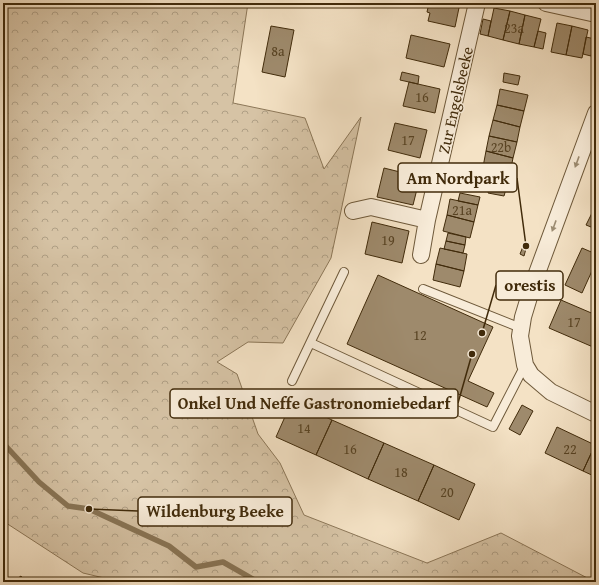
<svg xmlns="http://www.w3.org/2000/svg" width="599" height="585" viewBox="0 0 599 585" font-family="'Gentium Book Plus',serif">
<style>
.forest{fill:url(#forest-crowns);stroke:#8c7758}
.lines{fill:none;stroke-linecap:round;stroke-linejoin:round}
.stream{stroke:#887455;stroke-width:5.5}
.building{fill:#9e8a6c;stroke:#412b0b}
.service-casing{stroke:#6e593a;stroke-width:10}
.minor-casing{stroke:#6e593a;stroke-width:18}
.service{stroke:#f8ecd9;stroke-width:8}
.minor{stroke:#f8ecd9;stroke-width:16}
.oneway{fill:#9c8c72}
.labels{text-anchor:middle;stroke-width:3;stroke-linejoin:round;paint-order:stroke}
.number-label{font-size:14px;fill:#584323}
.street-label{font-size:16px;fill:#412b0b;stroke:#f8ecd9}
.leader{fill:none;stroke:#412b0b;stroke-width:1.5}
.callout-dot{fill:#412b0b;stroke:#f8ecd9;stroke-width:1.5}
.callout{fill:#f8ecd9;stroke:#412b0b;stroke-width:1.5}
.callout-label{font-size:17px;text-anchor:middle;font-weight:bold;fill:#412b0b}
</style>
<defs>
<pattern id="forest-crowns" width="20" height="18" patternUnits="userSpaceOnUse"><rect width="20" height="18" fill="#d6c3a5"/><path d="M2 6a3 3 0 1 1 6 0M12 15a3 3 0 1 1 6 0" fill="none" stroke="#af9f85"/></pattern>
</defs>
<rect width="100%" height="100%" fill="#f4e2c5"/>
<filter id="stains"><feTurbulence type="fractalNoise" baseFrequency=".005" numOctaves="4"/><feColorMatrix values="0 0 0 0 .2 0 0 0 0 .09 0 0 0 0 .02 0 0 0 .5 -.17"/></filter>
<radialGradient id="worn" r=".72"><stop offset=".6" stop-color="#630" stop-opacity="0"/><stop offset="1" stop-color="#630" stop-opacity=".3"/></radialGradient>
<path class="forest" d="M3 3H248L233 103 305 118 324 169 361 117 331 258 283 343 248 342 217 362 237 374 258 434 280 463 304 515 427 563 501 533 595 582H121L83 573 3 521Z"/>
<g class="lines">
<path class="stream" d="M3 443 39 482 68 506 89 509 169 546 196 567 223 562 258 582"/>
</g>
<path class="building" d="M429 3H460L455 27 428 21 430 13 427 12Z
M494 8 510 11 503 40 488 36Z
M510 11 525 15 519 44 503 40Z
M525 15 541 19 534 47 519 44Z
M483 19 491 21 488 36 480 34Z
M557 23 572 26 566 55 551 52Z
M271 26 294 30 285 77 262 72Z
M572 26 588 30 582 58 566 55Z
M538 31 546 33 543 49 534 47Z
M411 35 450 44 444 67 406 58Z
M586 37 595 39 591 56 583 54Z
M595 37H596V54L592 53Z
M402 72 419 76 418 84 400 80Z
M504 73 520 76 518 85 503 82Z
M409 82 440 89 435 113 403 106Z
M500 89 528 95 524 111 497 105Z
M497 105 524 111 520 127 493 120Z
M493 120 520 127 517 142 489 136Z
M395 123 427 130 420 158 388 150Z
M489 136 517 142 513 158 486 151Z
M486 151 513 158 510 173 483 167Z
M384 168 420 177 413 205 377 197Z
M490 185 506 189 504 196 488 193Z
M460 193 480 197 478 205 458 201Z
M450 199 478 205 474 222 447 215Z
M596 205V229L586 225Z
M447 215 474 222 470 238 443 231Z
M372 222 409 231 402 263 365 254Z
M448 233 466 237 465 245 446 241Z
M446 241 465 245 463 253 444 249Z
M524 244 527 245 524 256 520 254Z
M440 248 467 254 464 271 436 264Z
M582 248 596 254V262L582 293 565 285Z
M436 264 464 271 460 287 433 280Z
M378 275 493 327 468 381 494 393 487 407 347 344Z
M561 300 596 315V339L593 347 549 328Z
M292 401 332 420 316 455 276 437Z
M522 405 533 411 520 435 509 429Z
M332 420 384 443 368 479 316 455Z
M557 427 595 445 583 471 545 453Z
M384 443 434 465 418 501 368 479Z
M595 445H596V477L583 471Z
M434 465 475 484 459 520 418 501Z
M3 571 11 582H3Z
M21 576 25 582H12Z"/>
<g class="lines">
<defs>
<path id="service" d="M423 289 521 328
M311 343 493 427 525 365
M292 381 344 272"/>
<path id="minor" d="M546 3 596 14
M596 113 533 284 523 317 520 336 525 365 531 375 551 392 596 414
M353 211 371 207 427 220
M421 255 427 220 477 3"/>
</defs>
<use href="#service" class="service-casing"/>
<use href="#minor" class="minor-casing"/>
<use href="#service" class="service"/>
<use href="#minor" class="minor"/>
</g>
<defs><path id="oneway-solid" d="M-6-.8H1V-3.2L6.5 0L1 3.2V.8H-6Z"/></defs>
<g class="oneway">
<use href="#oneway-solid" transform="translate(577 162) rotate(110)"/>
<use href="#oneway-solid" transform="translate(554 226) rotate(110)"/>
</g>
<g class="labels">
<g class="number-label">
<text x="514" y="33">23a</text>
<text x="278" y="56">8a</text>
<text x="422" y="102">16</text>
<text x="408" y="145">17</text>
<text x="501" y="152">22b</text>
<text x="462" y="215">21a</text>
<text x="388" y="245">19</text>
<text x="574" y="327">17</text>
<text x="420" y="340">12</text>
<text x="304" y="433">14</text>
<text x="350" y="454">16</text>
<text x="570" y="454">22</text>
<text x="401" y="477">18</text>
<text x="447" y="497">20</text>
</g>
<g class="street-label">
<text transform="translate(455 100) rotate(-77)" y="6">Zur Engelsbeeke</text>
</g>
</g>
<path class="leader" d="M526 246L517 178M482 333L496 285M472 354L458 403M89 509L138 511"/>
<g class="callout-dot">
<circle cx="526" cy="246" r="4"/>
<circle cx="482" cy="333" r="4"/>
<circle cx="472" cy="354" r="4"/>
<circle cx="89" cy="509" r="4"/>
</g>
<g class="callout">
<rect x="398" y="163" width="119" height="29" rx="4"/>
<rect x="496" y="271" width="67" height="29" rx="4"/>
<rect x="170" y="389" width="288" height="29" rx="4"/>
<rect x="138" y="497" width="154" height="29" rx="4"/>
</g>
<g class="callout-label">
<text x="458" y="184">Am Nordpark</text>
<text x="530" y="291">orestis</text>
<text x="314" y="409">Onkel Und Neffe Gastronomiebedarf</text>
<text x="215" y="517">Wildenburg Beeke</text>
</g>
<rect width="599" height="585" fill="none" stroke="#f4e2c5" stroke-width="16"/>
<rect x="4" y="4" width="591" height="577" fill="none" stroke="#412b0b" stroke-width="2"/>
<rect x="8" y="8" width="583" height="569" fill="none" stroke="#412b0b"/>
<rect width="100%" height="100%" filter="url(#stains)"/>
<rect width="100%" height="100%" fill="url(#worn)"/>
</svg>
